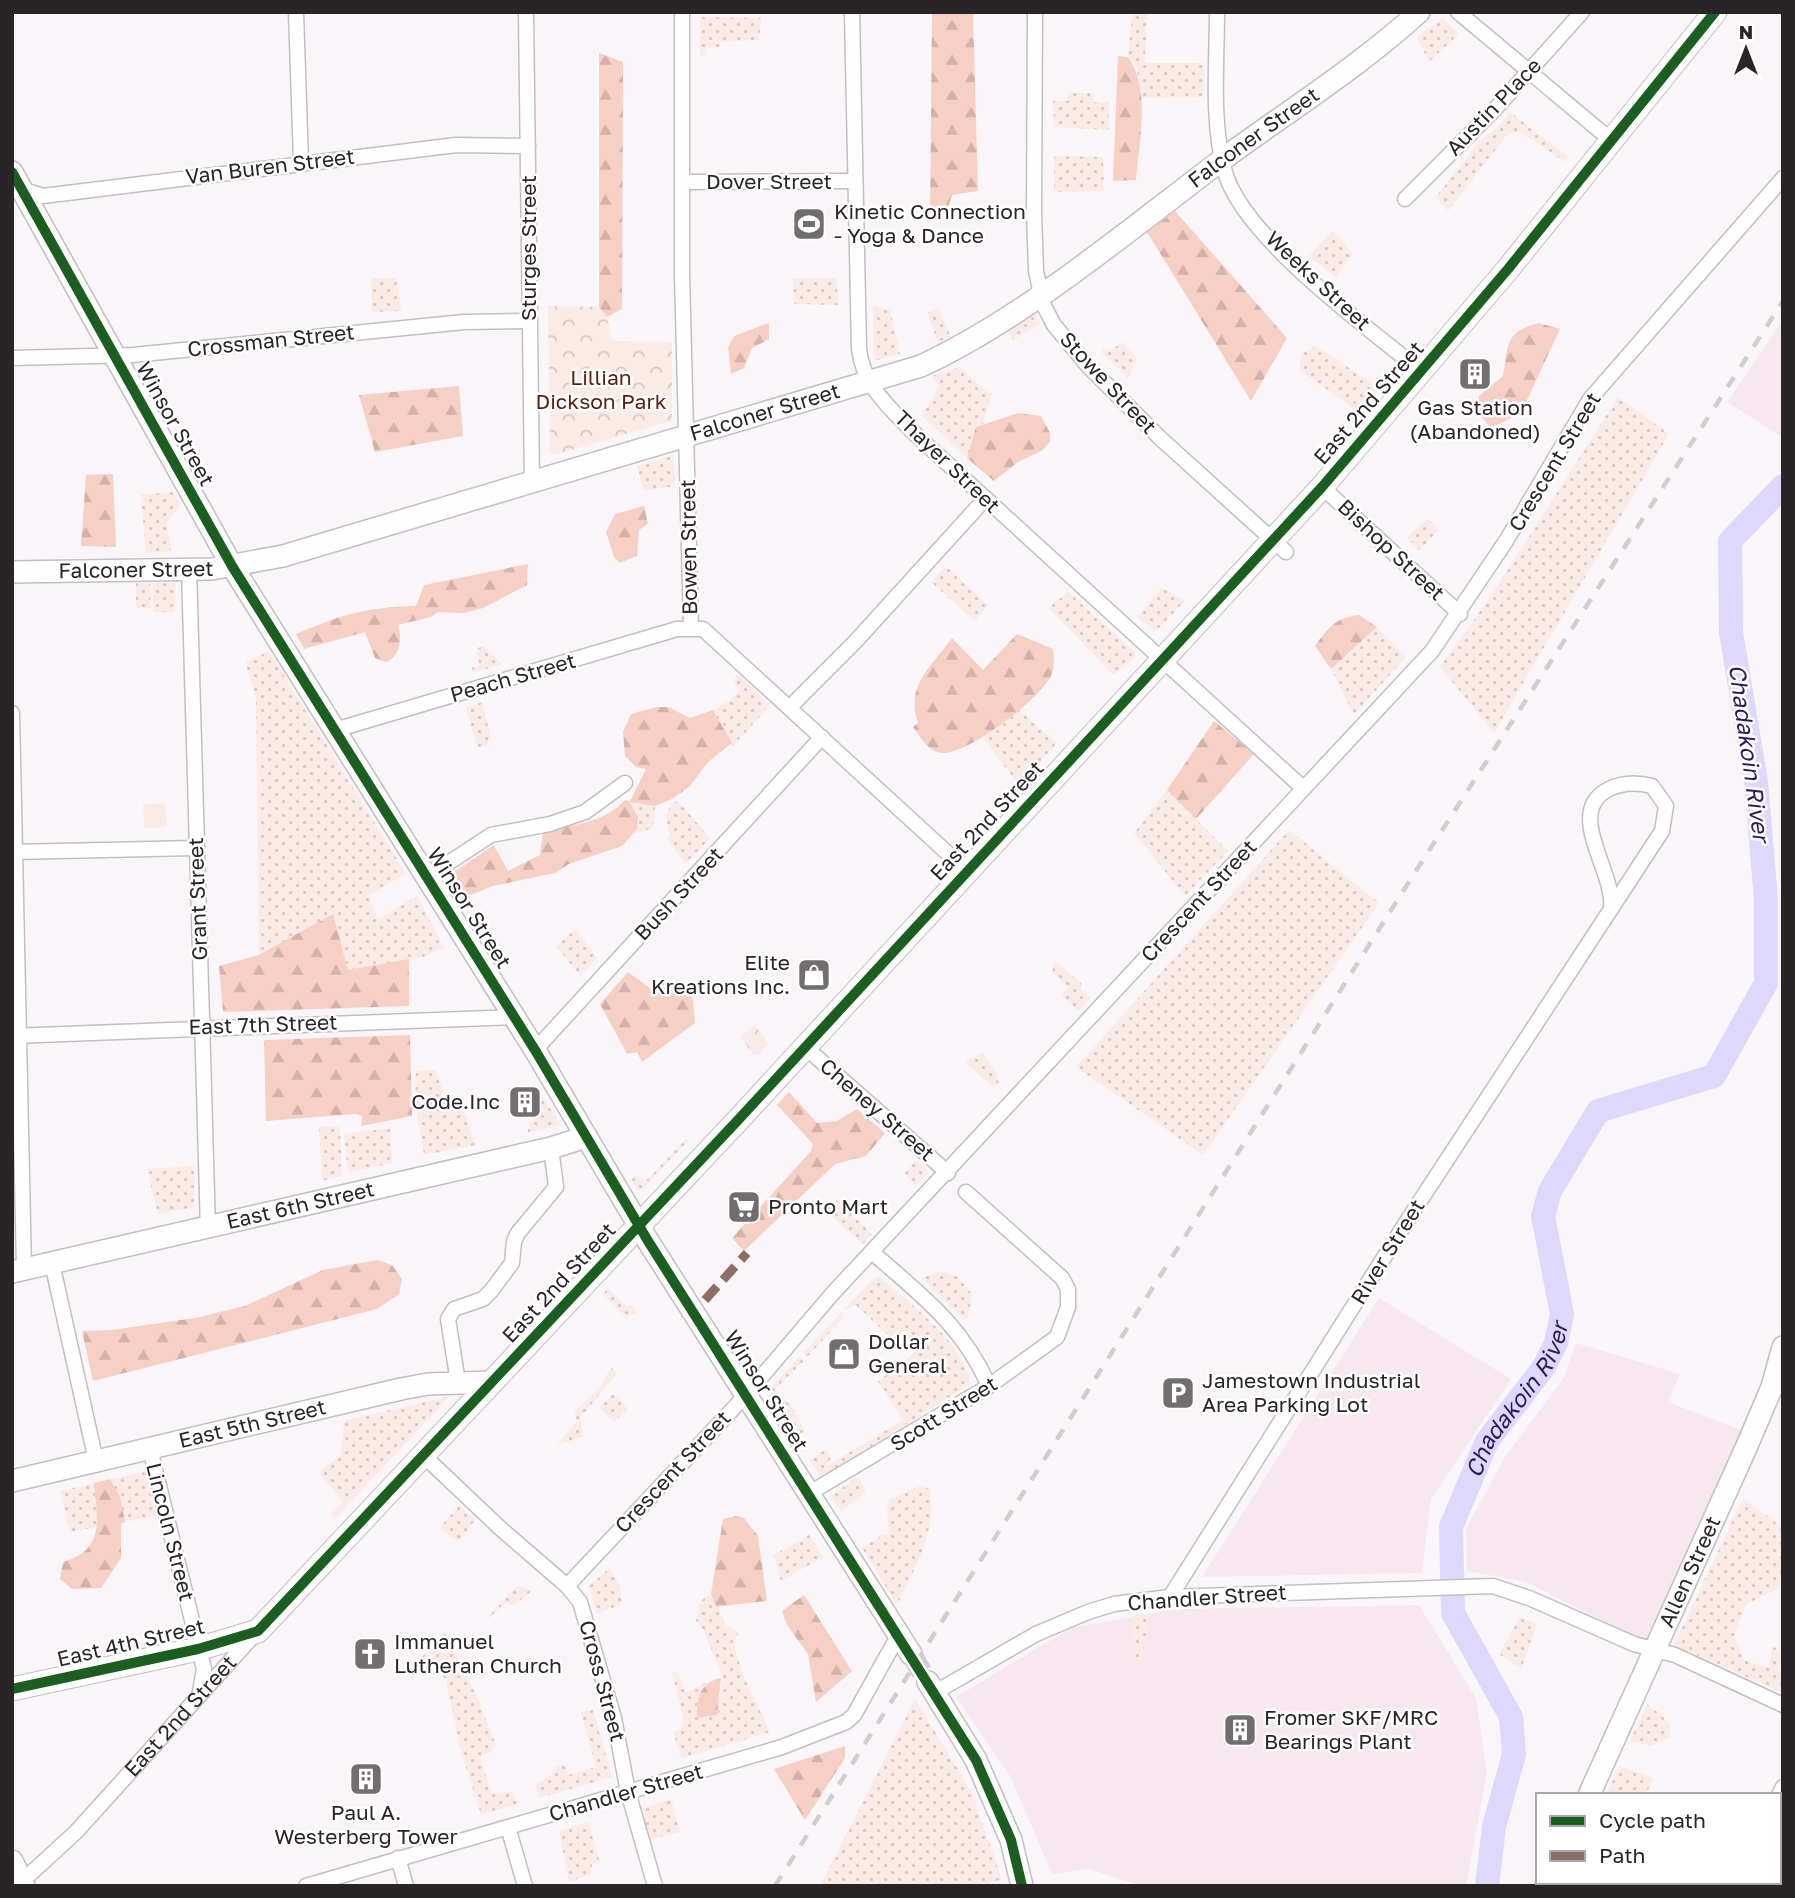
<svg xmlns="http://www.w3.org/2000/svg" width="1795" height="1898" viewBox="0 0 1795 1898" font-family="'Golos Text',sans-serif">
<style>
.built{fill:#f7e8f0}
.grass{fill:url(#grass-dots)}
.forest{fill:url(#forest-firs)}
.park{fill:url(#park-crowns)}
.garden{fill:#fbebe7}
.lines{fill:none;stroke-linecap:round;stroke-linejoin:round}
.river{stroke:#ded9fc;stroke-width:24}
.secondary-tunnel{stroke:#d0cbce;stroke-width:21;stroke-dasharray:21 10;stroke-linecap:butt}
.street-casing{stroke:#c3bec1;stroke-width:17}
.secondary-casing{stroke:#c3bec1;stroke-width:24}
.primary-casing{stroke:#c3bec1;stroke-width:25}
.street{stroke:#fefefe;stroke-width:14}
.secondary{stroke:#fefefe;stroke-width:21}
.primary{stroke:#fefefe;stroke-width:23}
.rail{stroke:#d0cece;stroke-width:4.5;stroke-dasharray:12 12;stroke-linecap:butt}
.quiet{stroke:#8d6e63;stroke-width:9;stroke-dasharray:18 9;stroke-linecap:butt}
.cycleway-casing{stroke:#fff;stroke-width:15}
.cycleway{stroke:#1b5e20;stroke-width:10}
.labels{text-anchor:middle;stroke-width:5;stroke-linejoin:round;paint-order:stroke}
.street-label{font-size:21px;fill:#292426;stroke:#fff}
.poi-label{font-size:21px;fill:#292426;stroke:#fff;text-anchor:start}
.park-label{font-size:21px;fill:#5c210d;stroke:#fff}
.water-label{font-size:23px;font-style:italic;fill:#2c1a5d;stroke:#fff}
</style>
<defs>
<pattern id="grass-dots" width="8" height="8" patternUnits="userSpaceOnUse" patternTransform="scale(1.75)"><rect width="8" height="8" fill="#fbebe7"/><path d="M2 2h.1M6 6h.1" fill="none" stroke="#d7c9c6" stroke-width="1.8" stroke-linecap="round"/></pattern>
<pattern id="forest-firs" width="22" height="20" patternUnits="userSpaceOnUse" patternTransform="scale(1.75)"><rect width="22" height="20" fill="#f7d0c5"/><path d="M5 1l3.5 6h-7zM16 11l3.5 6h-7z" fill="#d4b2a9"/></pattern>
<pattern id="park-crowns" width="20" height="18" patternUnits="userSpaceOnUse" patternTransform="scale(1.75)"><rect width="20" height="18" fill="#fbebe7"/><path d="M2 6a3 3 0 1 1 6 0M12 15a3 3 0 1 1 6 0" fill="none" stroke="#d7c9c6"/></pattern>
</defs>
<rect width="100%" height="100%" fill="#faf5f8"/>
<path class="built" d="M1783 320V433L1780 436 1727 402Z
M1379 1298 1511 1379 1431 1499 1422 1573 1202 1577Z
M1576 1343 1680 1374 1668 1402 1743 1431 1645 1642 1526 1582 1467 1571 1466 1529 1505 1457 1564 1378Z
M1419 1605 1476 1698 1487 1773 1466 1886H1142L1089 1869 1052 1874 1010 1776 956 1697 1071 1628 1174 1609Z"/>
<path class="grass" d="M1132 14H1147L1145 63H1204L1203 97 1140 98 1137 67 1128 57Z
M700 17 761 18 759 40 721 42 720 47 706 48V55L700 56Z
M1443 18 1459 34 1429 62 1417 37Z
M1068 93H1093L1094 102H1109V130L1054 127 1053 101H1068Z
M1510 112 1569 157 1565 162 1519 131 1506 136 1448 211 1436 197 1478 143 1502 123Z
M1054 156 1103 157 1104 191 1054 192Z
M1333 230 1353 254 1335 277 1309 256Z
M371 278H397L401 311 372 312Z
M793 278H837L838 305 794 304Z
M873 306 890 310 900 354 874 361Z
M938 308 951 337 938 342 927 313Z
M1034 313 1041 323 1013 340 1008 333Z
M1123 342 1137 359 1128 378 1101 352 1103 348 1110 351Z
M1316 346 1379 388 1358 415 1344 401 1299 370 1301 354Z
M960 367 986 391 992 393 983 424 976 427 967 458 922 416 939 386 931 376Z
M1618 397 1669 434 1494 733 1440 667 1491 596Z
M673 455 675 486 644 491 637 466Z
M173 492 180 505 167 523 171 551 146 553 141 495Z
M1427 518 1438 530 1420 551 1407 538Z
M946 566 988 605 975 621 931 582Z
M150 583 151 608H136V583Z
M153 583H176L175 612H153Z
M1162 588 1185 601 1155 632 1137 617Z
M1069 592 1135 652V658L1113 675 1048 607Z
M1377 627 1406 657 1354 715 1331 669Z
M483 646 502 664 473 673 472 667 480 666 476 649Z
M269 651 406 874 368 895 378 920 417 896 444 948 423 957 348 970 333 915 259 955 256 698 245 662Z
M738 674 770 705 733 746 713 710 729 701 740 690 733 681Z
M482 702 491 738 488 740V746L477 747 466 708Z
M1018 709 1057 743 1019 785 982 737Z
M1167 790 1228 851 1185 896 1134 833Z
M678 801 710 838 686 864 667 839 670 837 666 816 671 804Z
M631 802 655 806 653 828 634 834 637 817Z
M1289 830 1379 903 1203 1155 1076 1067Z
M576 929 597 958 580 976 556 946Z
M1055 961 1081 983 1082 990 1091 998 1078 1011 1061 995 1068 988 1052 972Z
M982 1053 999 1076 995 1078 999 1082 993 1087 965 1062Z
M436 1070 445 1097 463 1108 476 1145 424 1155 415 1099 416 1071Z
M537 1088 561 1125 527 1133 534 1116 544 1112 534 1092Z
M319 1126 340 1127 342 1176 322 1181Z
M390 1128 392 1163 348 1173 344 1134Z
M686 1139H690L642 1190H637L631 1179 636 1175 645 1182Z
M916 1160 929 1172 916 1186 904 1174Z
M194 1166V1207L158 1214 147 1169Z
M837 1200 872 1234 863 1244 825 1211Z
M942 1271 957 1276 972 1294 968 1318 964 1320 921 1278Z
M879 1276C907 1302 967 1344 970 1384L821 1478 810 1460 826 1449 831 1458 825 1467 903 1420 878 1381 926 1344 911 1340 902 1332 893 1340 856 1305 842 1311 844 1317 807 1357 803 1353 875 1277Z
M608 1288 626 1306 632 1305 637 1314 628 1315V1320L603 1294Z
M800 1356 804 1361 775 1389 791 1406 805 1431 796 1436 767 1392Z
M611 1368 617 1373 581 1417 583 1437 557 1445 576 1422 575 1411 601 1386Z
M613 1394 628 1408 614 1422 599 1408Z
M450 1396 346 1507 335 1519 331 1514 343 1502 319 1473 341 1454 344 1421Z
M148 1471 157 1516 70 1532 60 1491Z
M858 1476 866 1491 841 1512 831 1496Z
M920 1486 930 1489C937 1531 915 1569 897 1605L862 1548 884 1534 889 1535 887 1508 890 1499Z
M1743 1498 1779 1525C1787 1541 1785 1574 1778 1589L1746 1604 1734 1637 1744 1660 1769 1668 1772 1646 1780 1651 1778 1671 1783 1673V1693L1674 1645Z
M459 1505 475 1520 459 1542 440 1528Z
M809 1535 823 1557 781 1581 774 1555Z
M610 1568C616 1579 625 1593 620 1605L597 1614 589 1586Z
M517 1586 533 1590 514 1605 505 1603 489 1618 487 1616Z
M706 1595 713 1596 726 1626 739 1632 734 1644 742 1672 770 1732 682 1758 673 1732 681 1729 684 1720 672 1673 678 1672 686 1692 706 1683 696 1707 698 1718 717 1715 723 1677 703 1629 696 1621 699 1605Z
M1150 1614 1140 1666H1136L1132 1616Z
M1520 1617 1537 1624 1521 1669 1499 1654Z
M445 1633 478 1699 496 1745 490 1752 480 1757 492 1794 510 1791 520 1804 481 1814 460 1748 446 1681 437 1669 433 1672 420 1659Z
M915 1699 971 1791 1002 1879 982 1886H820Z
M1647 1704C1659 1714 1672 1719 1670 1737L1652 1746 1630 1741Z
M593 1710 612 1777 539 1798 535 1785 552 1774 554 1767 565 1764 568 1775 596 1767 581 1712Z
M1619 1766 1653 1778 1646 1795H1606Z
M671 1799 680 1832 649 1840 640 1809Z
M588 1822 600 1863 592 1864 591 1874 569 1882 559 1831Z"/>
<path class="forest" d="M932 12H973L978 191 952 195 947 211 930 214Z
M599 53 623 62 622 309 607 317 599 307Z
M1118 56 1128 57C1151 89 1139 141 1136 180L1113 181Z
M1175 211 1287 338 1251 401 1147 232Z
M769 323V339L752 348 744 368 731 374 728 347 734 336Z
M1539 323 1560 329 1521 413 1491 428 1478 413 1479 396 1503 376C1509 345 1503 332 1539 323Z
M459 386 463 436 375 452 359 395Z
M1018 413 1041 416 1050 433V442L1043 450 1018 462 994 481 967 458 976 427Z
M113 474 116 547 81 546 86 475Z
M644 506 648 524 639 530 637 556 619 563 614 557 606 532 615 514Z
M528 564 527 585 483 608 463 613 438 612 431 617 398 625C402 637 401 656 386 662L375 658 365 632 304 649 296 634C341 615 366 607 416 606L424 585Z
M1359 615 1377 627 1331 669 1315 646C1328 628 1336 617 1359 615Z
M1017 634 1053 649C1054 659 1055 667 1051 676 1040 699 966 756 941 753 928 751 920 737 913 727L918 723C905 686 931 667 952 638L983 670Z
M657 707H668L690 718 713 710 732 743 708 762 690 786 672 799 655 806 630 802 638 817 637 829 622 846 569 864 555 873 493 886 460 899 448 876 494 845 508 871 540 855 543 832C572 825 604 823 625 800L630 801 646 769 636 767 625 756 623 732 631 714Z
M1214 721 1254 754 1196 819 1167 790Z
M333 914 348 970 409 959V1006L223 1012 219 966 259 955Z
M628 972 650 988 659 990 684 983 692 990 695 1023 642 1062 637 1052 627 1054 600 1004Z
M410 1035 412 1116 361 1126 362 1116 356 1114 266 1121 264 1040Z
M789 1092 817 1123 837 1121 857 1109 885 1133 866 1156 835 1164 744 1251 732 1238 811 1151 813 1144 777 1105Z
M377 1260 392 1265 402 1279 399 1294 377 1309 93 1381 82 1331 112 1330 195 1318 245 1306 323 1270Z
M110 1479 120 1497 125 1522 121 1523V1558L101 1588 72 1589 60 1579 63 1562C106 1549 97 1520 94 1483Z
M735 1516 744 1518 758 1536 767 1601 716 1607 711 1594 723 1519Z
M804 1595 852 1671 816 1702 808 1654 787 1625 782 1611Z
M721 1678 717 1715 697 1718C696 1699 700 1682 721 1678Z
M845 1746V1758L805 1820 774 1769Z"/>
<path class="park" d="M548 306 599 307 607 317 611 338 615 341 672 342V421L554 455 550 453Z
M755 1025 768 1043 759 1055H754L740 1037Z"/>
<path class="garden" d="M165 803 167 827 144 828 143 804Z"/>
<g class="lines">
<path class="river" id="s1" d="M1487 1886 1494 1827 1514 1754 1511 1717 1453 1613 1451 1527 1487 1441 1544 1367 1556 1343 1562 1314 1543 1216 1550 1191 1598 1111 1714 1076 1766 983V900L1756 782 1731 632 1730 541 1783 486"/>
<path class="secondary-tunnel" d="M911 1654 928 1682"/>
<defs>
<g id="street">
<path d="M296 12 301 162"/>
<path d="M526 12 532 484"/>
<path d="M682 12V274L691 627"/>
<path d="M852 12 859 349C863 386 891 409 916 435L1303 788"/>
<path d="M1035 12 1034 213 1036 271 1043 304 1054 325 1088 366 1160 438 1286 552"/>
<path d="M1217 12C1217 64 1211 121 1225 172 1243 237 1368 328 1421 371"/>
<path d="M1458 12 1612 141"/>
<path d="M683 182 855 181"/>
<path d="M20 189 43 196 456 145 528 146"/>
<path d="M1405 199 1495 109 1582 12"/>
<path d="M12 358 133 355 464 322 529 321"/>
<path d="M1322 487 1460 614"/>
<path d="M189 569 208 1229"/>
<path d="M790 707 855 642 985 499"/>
<path d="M12 713 24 1269"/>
<path d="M335 730 677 629H703L967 871"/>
<path d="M12 852 196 848"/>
<path d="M427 877 491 835 550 824 585 812 625 783"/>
<path d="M12 1036 514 1017"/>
<path d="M805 1047 948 1173"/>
<path d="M535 1050 822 737"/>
<path d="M873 1253C922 1296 962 1325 989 1386"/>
<path d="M52 1263 96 1461"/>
<path d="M458 1382 448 1319 454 1309 483 1299 491 1291 512 1263 514 1241 518 1233 556 1187 551 1148"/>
<path d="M150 1449 204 1669 200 1692"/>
<path d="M424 1456 500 1528 567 1586 580 1602 614 1718 628 1792 655 1886"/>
<path d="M808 1494 989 1386 1057 1337 1068 1307V1289L1062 1278 966 1192"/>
<path d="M567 1586 746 1395 833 1293 1432 651 1506 541 1590 399 1783 178"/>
<path d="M1170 1597 1407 1221 1662 831 1666 806 1652 786C1637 782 1623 782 1609 789 1563 812 1616 872 1611 909"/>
<path d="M934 1693 1036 1634 1088 1612 1114 1604 1170 1597 1493 1586 1529 1598 1634 1644 1675 1655 1783 1705"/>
<path d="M1779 1795 1783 1787"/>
<path d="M508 1827 525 1886"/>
<path d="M398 1858 406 1886"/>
<path id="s2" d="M17 1886 76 1832 254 1635"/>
<path d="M306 1886 782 1747 846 1722 854 1715 898 1636"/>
<path d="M1739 1886 1741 1882"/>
</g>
<g id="secondary">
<path d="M12 172 232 566 535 1050 648 1241 911 1654"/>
<path id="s3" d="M12 572 212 569 283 556 921 366C1026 317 1130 229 1223 159 1287 112 1360 66 1419 12"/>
<path id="s4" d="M12 1272 551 1148 586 1137"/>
<path id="s5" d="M12 1481 401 1389 428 1384 493 1382"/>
<path d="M928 1682 976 1760 1011 1840 1022 1886"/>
<path id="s6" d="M1589 1795 1746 1448 1772 1387 1783 1347"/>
<path d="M12 1861 24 1886"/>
<path d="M1546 1886 1548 1882"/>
</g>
<path id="primary" d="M12 1689 198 1649 258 1631 739 1119 1322 487 1508 269 1715 12"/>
</defs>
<use href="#street" class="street-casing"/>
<use href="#secondary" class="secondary-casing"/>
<use href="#primary" class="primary-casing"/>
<use href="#street" class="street"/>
<use href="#secondary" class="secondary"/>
<use href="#primary" class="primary"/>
<path class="rail" d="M775 1886 1412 877 1783 301"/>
<path class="quiet" d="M705 1300 747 1253"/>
<defs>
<path id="cycleway" d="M12 172 232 566 535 1050 648 1241 976 1760 1011 1840 1022 1886
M12 1689 198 1649 258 1631 739 1119 1322 487 1508 269 1715 12"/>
</defs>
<use href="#cycleway" class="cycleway-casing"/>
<use href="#cycleway" class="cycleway"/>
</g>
<defs>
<symbol id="stadium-square" viewBox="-11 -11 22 22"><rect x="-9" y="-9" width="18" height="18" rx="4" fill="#726d70" stroke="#fff"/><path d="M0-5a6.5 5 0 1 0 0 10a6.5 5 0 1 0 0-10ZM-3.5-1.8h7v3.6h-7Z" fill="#fff"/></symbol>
<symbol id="building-square" viewBox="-11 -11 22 22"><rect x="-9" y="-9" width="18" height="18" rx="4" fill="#726d70" stroke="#fff"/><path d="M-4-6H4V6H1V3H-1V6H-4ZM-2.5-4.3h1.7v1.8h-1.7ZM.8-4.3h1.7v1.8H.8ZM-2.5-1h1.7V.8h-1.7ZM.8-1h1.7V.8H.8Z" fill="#fff"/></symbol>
<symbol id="shop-square" viewBox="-11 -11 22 22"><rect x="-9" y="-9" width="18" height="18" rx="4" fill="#726d70" stroke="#fff"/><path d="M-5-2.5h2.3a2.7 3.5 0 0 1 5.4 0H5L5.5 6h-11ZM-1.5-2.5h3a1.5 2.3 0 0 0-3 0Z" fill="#fff"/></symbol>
<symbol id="supermarket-square" viewBox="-11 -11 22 22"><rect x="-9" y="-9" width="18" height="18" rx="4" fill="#726d70" stroke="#fff"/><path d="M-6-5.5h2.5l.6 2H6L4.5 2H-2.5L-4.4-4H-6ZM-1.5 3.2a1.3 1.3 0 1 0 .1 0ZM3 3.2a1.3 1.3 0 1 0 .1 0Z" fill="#fff"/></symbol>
<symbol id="parking-square" viewBox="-11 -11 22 22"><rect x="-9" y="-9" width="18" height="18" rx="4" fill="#726d70" stroke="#fff"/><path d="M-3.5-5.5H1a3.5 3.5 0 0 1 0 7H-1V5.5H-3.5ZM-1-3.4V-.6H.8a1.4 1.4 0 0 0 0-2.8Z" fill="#fff"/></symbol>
<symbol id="church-square" viewBox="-11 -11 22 22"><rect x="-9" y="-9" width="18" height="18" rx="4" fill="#726d70" stroke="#fff"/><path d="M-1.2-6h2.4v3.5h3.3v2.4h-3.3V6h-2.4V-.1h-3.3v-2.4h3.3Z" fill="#fff"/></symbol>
</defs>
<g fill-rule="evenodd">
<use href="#stadium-square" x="790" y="205" width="38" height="38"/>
<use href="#building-square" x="1456" y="355" width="38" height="38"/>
<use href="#shop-square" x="795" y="956" width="38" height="38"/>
<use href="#building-square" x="506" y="1083" width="38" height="38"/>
<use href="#supermarket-square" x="725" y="1188" width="38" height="38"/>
<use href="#shop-square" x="825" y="1335" width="38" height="38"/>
<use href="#parking-square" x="1159" y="1374" width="38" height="38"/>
<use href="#church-square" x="351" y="1635" width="38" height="38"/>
<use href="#building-square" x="1221" y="1711" width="38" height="38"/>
<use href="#building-square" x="347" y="1760" width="38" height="38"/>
</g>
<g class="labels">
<g class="street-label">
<text transform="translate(1494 107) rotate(-46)" y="7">Austin Place</text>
<text dy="7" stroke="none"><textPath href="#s3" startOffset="1342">Falconer Street</textPath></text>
<text transform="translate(270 167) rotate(-7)" y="7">Van Buren Street</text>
<text x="769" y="189">Dover Street</text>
<text transform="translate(529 248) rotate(-90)" y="7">Sturges Street</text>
<text transform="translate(1318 281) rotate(43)" y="7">Weeks Street</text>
<text transform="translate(271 341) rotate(-6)" y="7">Crossman Street</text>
<text transform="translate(1108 383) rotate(47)" y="7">Stowe Street</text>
<text transform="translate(1369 403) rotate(-49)" y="7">East 2nd Street</text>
<text dy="7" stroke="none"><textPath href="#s3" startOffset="775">Falconer Street</textPath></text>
<text transform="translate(175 424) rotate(61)" y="7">Winsor Street</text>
<text transform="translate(947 462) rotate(44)" y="7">Thayer Street</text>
<text transform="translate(1555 462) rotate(-59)" y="7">Crescent Street</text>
<text transform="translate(689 547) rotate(-91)" y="7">Bowen Street</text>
<text transform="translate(1391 550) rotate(43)" y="7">Bishop Street</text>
<text dy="7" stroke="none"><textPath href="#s3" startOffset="124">Falconer Street</textPath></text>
<text transform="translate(513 678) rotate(-16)" y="7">Peach Street</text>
<text transform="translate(987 821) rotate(-47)" y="7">East 2nd Street</text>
<text transform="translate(679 894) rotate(-47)" y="7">Bush Street</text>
<text transform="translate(198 899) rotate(-92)" y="7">Grant Street</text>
<text transform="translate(1199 901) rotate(-47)" y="7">Crescent Street</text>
<text transform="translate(469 908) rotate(58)" y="7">Winsor Street</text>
<text transform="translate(263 1025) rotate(-2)" y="7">East 7th Street</text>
<text transform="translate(877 1110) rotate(41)" y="7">Cheney Street</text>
<text dy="7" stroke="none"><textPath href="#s4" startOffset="296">East 6th Street</textPath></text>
<text transform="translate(1388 1252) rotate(-58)" y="7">River Street</text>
<text transform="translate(559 1283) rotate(-47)" y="7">East 2nd Street</text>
<text transform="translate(766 1391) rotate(58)" y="7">Winsor Street</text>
<text transform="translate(944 1414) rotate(-32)" y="7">Scott Street</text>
<text dy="7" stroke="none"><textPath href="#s5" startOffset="247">East 5th Street</textPath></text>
<text transform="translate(673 1472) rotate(-47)" y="7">Crescent Street</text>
<text transform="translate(170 1532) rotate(76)" y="7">Lincoln Street</text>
<text dy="7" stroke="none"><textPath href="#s6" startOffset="245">Allen Street</textPath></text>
<text transform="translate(1207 1598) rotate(-4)" y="7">Chandler Street</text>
<text transform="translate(131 1643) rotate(-13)" y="7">East 4th Street</text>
<text transform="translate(602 1681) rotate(75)" y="7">Cross Street</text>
<text dy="7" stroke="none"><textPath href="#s2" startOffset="236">East 2nd Street</textPath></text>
<text transform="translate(626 1793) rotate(-16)" y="7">Chandler Street</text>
</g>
<g class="poi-label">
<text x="834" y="219">Kinetic Connection<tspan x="834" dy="24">- Yoga &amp; Dance</tspan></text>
<text x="1475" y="415" text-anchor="middle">Gas Station<tspan x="1475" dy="24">(Abandoned)</tspan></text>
<text x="790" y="970" text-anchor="end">Elite<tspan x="790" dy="24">Kreations Inc.</tspan></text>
<text x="500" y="1109" text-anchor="end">Code.Inc</text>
<text x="768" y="1214">Pronto Mart</text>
<text x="868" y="1349">Dollar<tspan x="868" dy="24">General</tspan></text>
<text x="1202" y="1388">Jamestown Industrial<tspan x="1202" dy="24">Area Parking Lot</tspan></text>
<text x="394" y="1649">Immanuel<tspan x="394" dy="24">Lutheran Church</tspan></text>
<text x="1264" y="1725">Fromer SKF/MRC<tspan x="1264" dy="24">Bearings Plant</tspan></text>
<text x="366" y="1820" text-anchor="middle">Paul A.<tspan x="366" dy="24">Westerberg Tower</tspan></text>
</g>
<g class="park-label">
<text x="601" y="385">Lillian<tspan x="601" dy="24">Dickson Park</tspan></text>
</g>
<g class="water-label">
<text transform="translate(1749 753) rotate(82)" y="8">Chadakoin River</text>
<text dy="8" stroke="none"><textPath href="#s1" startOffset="522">Chadakoin River</textPath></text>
</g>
</g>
<rect width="1795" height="1898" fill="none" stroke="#292426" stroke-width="28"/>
<rect x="1536" y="1793" width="245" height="91" fill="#ffffff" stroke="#a9a7a8" stroke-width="2"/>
<rect x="1550" y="1816" width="35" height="10" fill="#1b5e20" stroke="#a9a7a8" stroke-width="2"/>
<text x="1599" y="1828" font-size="21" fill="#292426">Cycle path</text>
<rect x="1550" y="1851" width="35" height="10" fill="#8d6e63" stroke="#a9a7a8" stroke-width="2"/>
<text x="1599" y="1863" font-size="21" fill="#292426">Path</text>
<g transform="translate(1746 49)" stroke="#ffffff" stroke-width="5" paint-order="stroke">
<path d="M0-5L12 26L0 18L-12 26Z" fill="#292426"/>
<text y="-10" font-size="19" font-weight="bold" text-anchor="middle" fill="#292426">N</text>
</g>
</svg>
